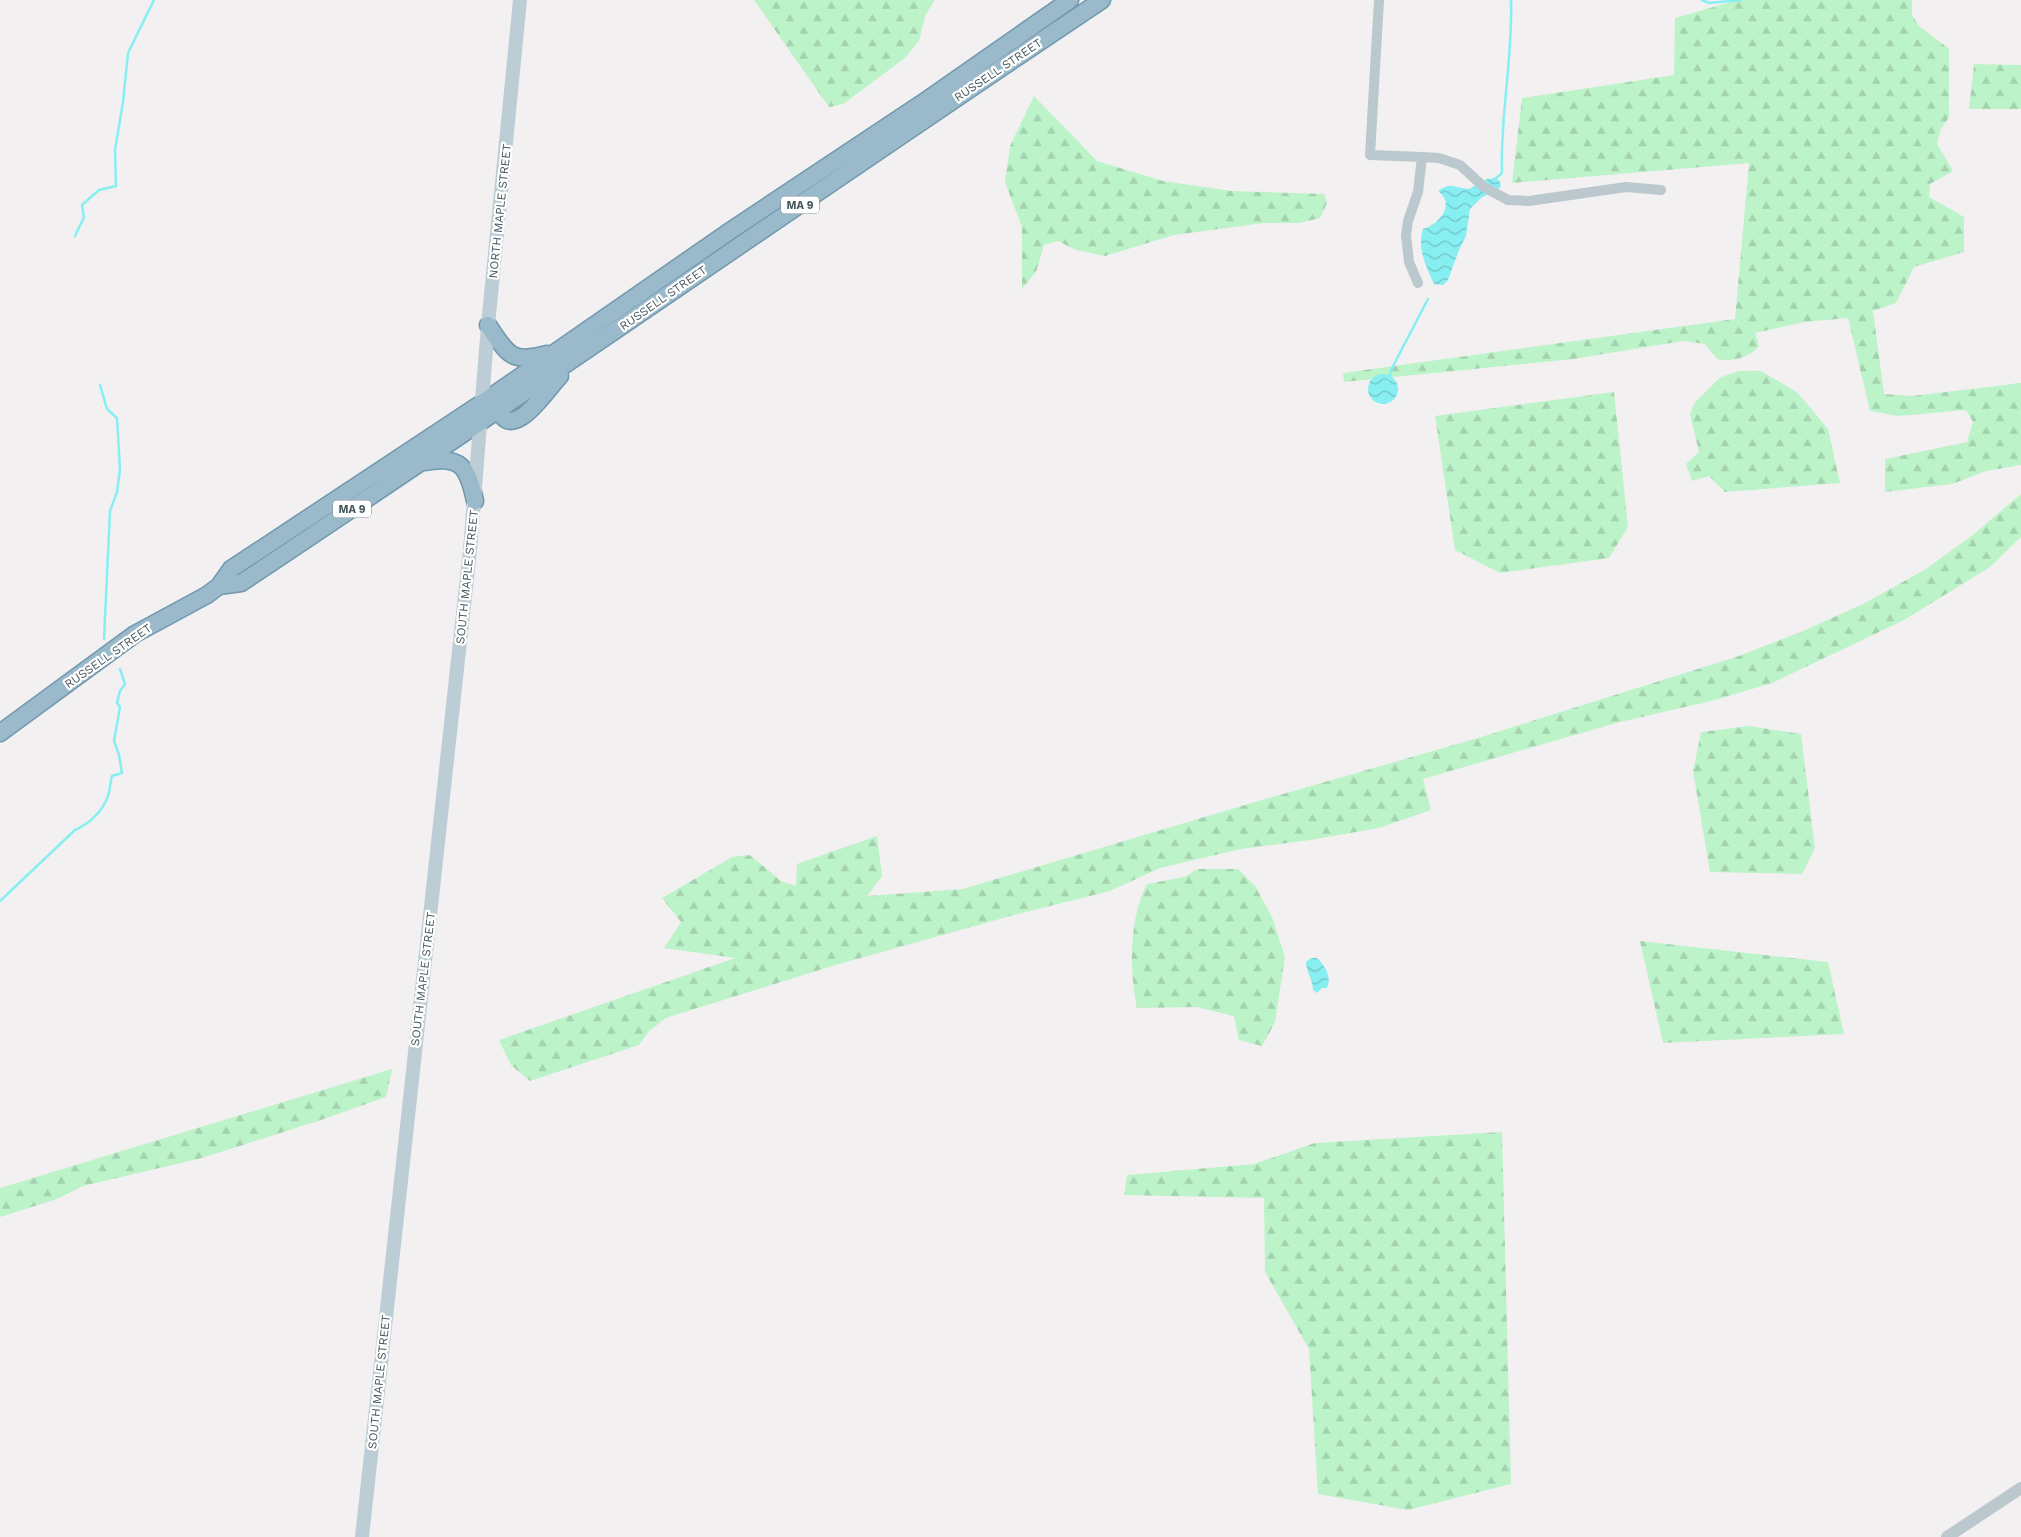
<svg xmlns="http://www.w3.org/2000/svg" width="2021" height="1537" viewBox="0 0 2021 1537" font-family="'Work Sans',sans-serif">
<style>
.forest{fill:url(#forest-firs)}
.water{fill:url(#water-waves)}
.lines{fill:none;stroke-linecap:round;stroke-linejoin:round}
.stream{stroke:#87eef2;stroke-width:2.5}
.trunk-casing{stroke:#7098ae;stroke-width:19}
.minor{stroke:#bbc8ce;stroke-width:10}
.tertiary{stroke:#bbc8ce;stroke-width:12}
.secondary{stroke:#bdcdd5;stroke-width:14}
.trunk{stroke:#9ab9ca;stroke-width:16}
.labels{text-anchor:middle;stroke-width:4.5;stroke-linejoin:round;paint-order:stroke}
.shield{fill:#fff;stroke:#7e8a8f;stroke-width:1}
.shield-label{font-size:11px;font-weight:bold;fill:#47585f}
.street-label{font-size:12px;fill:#47585f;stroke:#fff}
</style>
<defs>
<pattern id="forest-firs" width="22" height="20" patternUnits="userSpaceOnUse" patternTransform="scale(1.25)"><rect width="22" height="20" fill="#bdf3c9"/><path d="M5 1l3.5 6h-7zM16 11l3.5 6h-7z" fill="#a4d2af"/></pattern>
<pattern id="water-waves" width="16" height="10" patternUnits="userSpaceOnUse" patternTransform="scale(1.25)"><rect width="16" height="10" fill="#87eef2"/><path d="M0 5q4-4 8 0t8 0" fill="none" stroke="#70c4c7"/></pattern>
</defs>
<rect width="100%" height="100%" fill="#f3f0f1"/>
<path class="forest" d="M754 0H935L925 16 919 41 905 58 843 104 829 107Z
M1738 0H1912V15L1919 26 1949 49V117L1940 131 1937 144 1953 171 1930 184 1929 197 1964 217V252L1914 267 1896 303 1873 311 1884 394 1912 396 2021 383V465L1986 471 1952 484 1885 492V459L1967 442 1973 422 1966 410 1898 416 1870 411 1848 318 1804 322 1755 333 1759 346C1749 358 1732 362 1717 359L1705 344 1683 341 1573 359 1344 382 1343 373 1735 319 1749 163 1512 183 1522 98 1674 75 1675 18Z
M1974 64 2021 65V109H1969Z
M1034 96 1097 161 1163 181 1231 191 1324 194 1327 203 1320 218 1299 223H1264L1174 235 1105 256 1076 250 1058 241 1044 245 1036 272 1022 289V227L1005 182 1010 146Z
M1739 371H1761L1798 393 1828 429 1840 483 1725 492 1709 476 1692 481 1686 464 1699 452 1690 414 1695 402 1721 377Z
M1614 392 1628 527 1609 558 1500 573 1455 550 1435 416Z
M2021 494V537L1990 567 1904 620 1772 683 1715 700 1616 723 1423 779 1431 810 1379 828 1310 840 1241 849 1160 868 1110 891 1014 915 832 966 666 1018 649 1031 639 1045 530 1081 511 1065 499 1040 735 958 664 948 681 922 662 898 732 857 750 855 781 881 796 886 797 864 877 836 882 876 867 896 963 889 1238 807 1478 738 1736 657 1803 631 1863 604 1926 569 1974 534Z
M1749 726 1801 734 1815 848 1802 874 1710 872 1693 771 1701 732Z
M1198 869H1238L1255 886 1272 917 1285 957 1275 1022 1262 1046 1239 1040 1234 1016 1196 1007 1137 1008C1129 971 1129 918 1147 884L1184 877Z
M1640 941 1828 962 1844 1034 1663 1043Z
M392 1069 386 1097 318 1121 202 1158 83 1186 57 1199 0 1217V1188Z
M1502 1132 1511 1484 1408 1510 1318 1494 1309 1349 1265 1272 1264 1198 1124 1195 1127 1175 1254 1164 1315 1143Z"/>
<path class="water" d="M1496 178 1500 182 1501 187 1481 198 1470 209 1466 236 1459 250 1448 280 1443 285 1434 284C1426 267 1417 248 1423 229 1439 224 1456 205 1438 191 1452 181 1454 188 1469 189L1487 179Z
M1368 389a15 15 0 1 1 30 0a15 15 0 1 1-30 0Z
M1311 958H1317C1325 965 1332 977 1327 988H1322L1317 993 1313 990C1313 979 1306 972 1306 962Z"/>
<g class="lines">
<path class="stream" d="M1702 0 1709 3 1741 0
M1494 180 1502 173C1500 115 1513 58 1511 0
M75 236 84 217 82 205 99 190 116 186 115 150 123 102 128 53 154 0
M1389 379 1392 368 1428 299
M100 385 107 409 117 418 120 469 117 492 110 511 104 639
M0 901 75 830C89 824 103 811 108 796 110 790 110 783 112 776L122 773 119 755 114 741 120 707 117 703 120 691 125 684 120 669"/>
<defs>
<path id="trunk" d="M488 325C508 354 510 364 547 354
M496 401C497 407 499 414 504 418 520 432 549 387 560 376
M425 462C462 455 468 468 475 501
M219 586 241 583C530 391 814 193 1102 0
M0 733 135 634 207 595 219 586 231 569 482 403 730 231 921 104 1070 0"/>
</defs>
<use href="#trunk" class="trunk-casing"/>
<path class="minor" d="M1379 0 1370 155 1422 157
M1418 283 1409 262 1406 235 1408 221 1418 192 1422 157 1439 158 1460 165 1484 187 1508 200 1529 201 1626 187 1661 190"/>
<path class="tertiary" d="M1947 1537 2021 1488"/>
<path class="secondary" d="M362 1537 470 550 488 325 520 0"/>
<use href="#trunk" class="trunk"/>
</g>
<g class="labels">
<g class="shield">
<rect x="781" y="196.5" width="38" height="17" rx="4"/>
<rect x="333" y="500.5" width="38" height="17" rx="4"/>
</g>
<g class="shield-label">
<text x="800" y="209">MA 9</text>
<text x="352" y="513">MA 9</text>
</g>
<g class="street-label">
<text transform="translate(998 70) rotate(-34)" y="4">RUSSELL STREET</text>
<text transform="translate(500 211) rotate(-84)" y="4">NORTH MAPLE STREET</text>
<text transform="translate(663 298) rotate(-35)" y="4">RUSSELL STREET</text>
<text transform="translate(467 577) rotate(-84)" y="4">SOUTH MAPLE STREET</text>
<text transform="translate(108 656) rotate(-35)" y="4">RUSSELL STREET</text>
<text transform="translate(423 979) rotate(-83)" y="4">SOUTH MAPLE STREET</text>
<text transform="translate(379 1382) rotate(-84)" y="4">SOUTH MAPLE STREET</text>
</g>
</g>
</svg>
